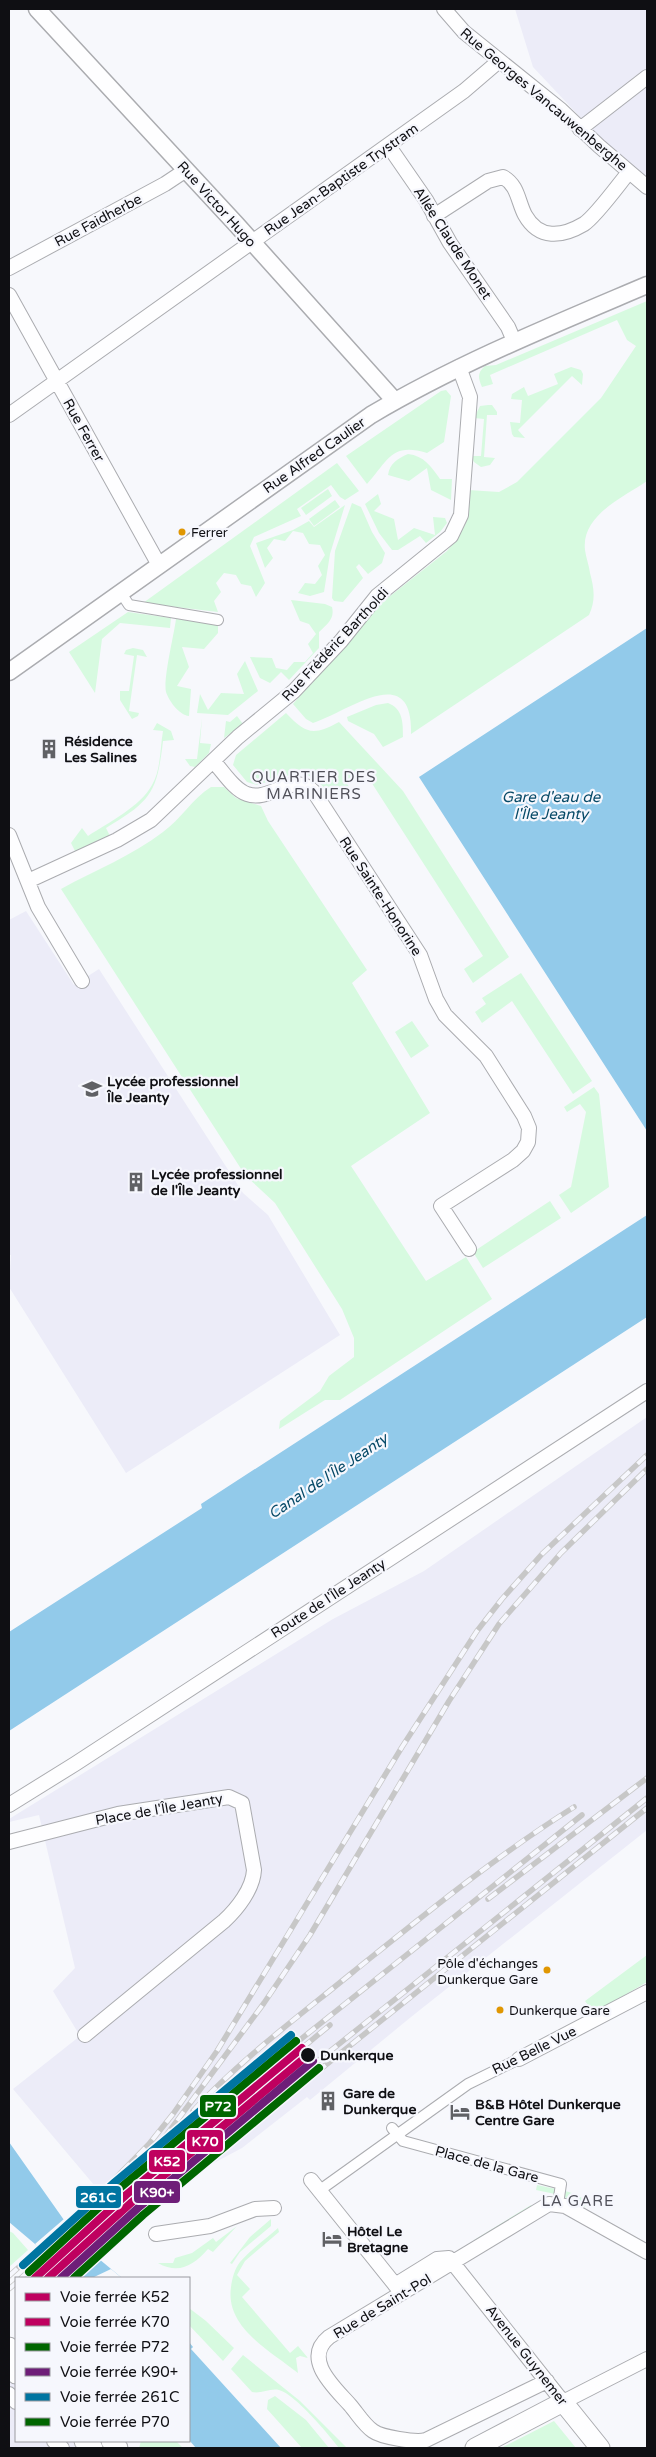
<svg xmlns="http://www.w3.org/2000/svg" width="656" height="2457" viewBox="0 0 656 2457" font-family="'Varela Round',sans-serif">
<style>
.built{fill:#ececf8}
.green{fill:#d7fae0}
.water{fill:#92caea}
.pier{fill:#f7f8fc}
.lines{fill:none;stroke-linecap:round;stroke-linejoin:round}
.pedestrian-casing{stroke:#abacb0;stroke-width:12}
.minor-casing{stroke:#abacb0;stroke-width:16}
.tertiary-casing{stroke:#abacb0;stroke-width:19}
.secondary-casing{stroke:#abacb0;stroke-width:21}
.pedestrian{stroke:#fefeff;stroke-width:10}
.minor{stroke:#fefeff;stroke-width:14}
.tertiary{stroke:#fefeff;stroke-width:16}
.secondary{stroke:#fefeff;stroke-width:19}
.rail-casing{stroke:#c7c7c7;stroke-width:5.5}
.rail{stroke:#f6f7fd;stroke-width:4;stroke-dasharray:11;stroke-linecap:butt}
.rail-1-casing{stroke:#f6f7fd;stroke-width:11}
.rail-2-casing{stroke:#f6f7fd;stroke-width:11}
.rail-3-casing{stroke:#f6f7fd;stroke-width:11}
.rail-4-casing{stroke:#f6f7fd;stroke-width:11}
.rail-5-casing{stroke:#f6f7fd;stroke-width:11}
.rail-6-casing{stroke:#f6f7fd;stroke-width:11}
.rail-1{stroke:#bf005f;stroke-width:8}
.rail-2{stroke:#bf005f;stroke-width:8}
.rail-3{stroke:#060;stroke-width:8}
.rail-4{stroke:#6e1e78;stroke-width:8}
.rail-5{stroke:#0075a1;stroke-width:8}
.rail-6{stroke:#060;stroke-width:8}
.bus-dot{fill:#e09702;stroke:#f6f7fd;stroke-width:2}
.stop-dot{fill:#0f0f13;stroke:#f6f7fd;stroke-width:2}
.labels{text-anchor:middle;stroke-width:4.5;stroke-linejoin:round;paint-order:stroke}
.bus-label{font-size:13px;fill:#0f0f13;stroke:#f6f7fd;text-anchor:start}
.street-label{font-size:14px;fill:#0f0f13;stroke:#f6f7fd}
.poi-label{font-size:14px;font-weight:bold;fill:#0f0f13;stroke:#f6f7fd;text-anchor:start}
.stop-label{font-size:14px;font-weight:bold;fill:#0f0f13;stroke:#f6f7fd;text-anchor:start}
.neighbourhood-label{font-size:15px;letter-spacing:1px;fill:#51515a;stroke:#f6f7fd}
.water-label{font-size:15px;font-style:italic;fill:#064967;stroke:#f6f7fd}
.line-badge{stroke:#f6f7fd;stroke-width:2}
.badge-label{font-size:14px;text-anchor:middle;font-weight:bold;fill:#fff}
</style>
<rect width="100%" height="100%" fill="#f7f8fc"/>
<path class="built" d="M515 9H647V188L533 67Z
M26 911 74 985 99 969 243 1193 268 1215 340 1335 126 1473 9 1287 11 1255H9V920Z
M647 1417V1830L411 2017 310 2100 307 2097 242 2148 146 2199 127 2224 13 2089 80 2036 53 1991 75 1968 39 1815 9 1822V1819L333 1619 424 1571Z
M9 2377 16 2385V2441H71L79 2448H9Z"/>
<path class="green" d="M647 301V481C624 497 581 515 585 550 586 558 589 565 590 573 594 588 596 600 589 615L411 734C413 659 348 712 313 723L306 719 293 704 375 608 447 551 459 536 466 523 468 490 499 492 517 482 601 398 636 346 627 340 617 320 490 375 493 384 482 387C478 378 477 373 485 366L496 365Z
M571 367 581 370 583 374 582 385 572 376 518 430 525 438 514 437 512 434 510 422 520 423 522 400 511 399 512 394 524 387 528 396 558 384 554 374Z
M446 390 451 396 444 442 427 453C391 442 388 461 367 484L346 456 441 391Z
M488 405H492L497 412V415H487L484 457 495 458 490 465 481 467 474 462 471 456H481L484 419 474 418 480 406Z
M408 454C424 456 431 466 440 479H452L451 500 431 490 427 468 409 481 388 475C390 463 397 459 408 454Z
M337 463 359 491 345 500 340 497 331 485 297 509 301 516 254 537 250 546 265 583 256 597 251 586 241 584 236 575 224 573 216 583 221 592 214 601 218 612 143 603Z
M328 489 332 496 306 515 301 508Z
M378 494 381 504 374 511 394 519 398 540 414 528 435 535 433 517 445 518 447 523 440 532 426 543 420 536 398 550H392L379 533 365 504Z
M335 500 340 507 314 526 309 519Z
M352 503 361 507 372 532 385 553 382 563 368 574 359 564 356 567 363 578 343 602 334 601 332 598 335 551Z
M345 505 330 554 324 592 310 596 298 593 305 583 315 584 322 575 318 566 325 555 320 545 309 544 303 533 293 531 285 541 274 539 267 548 273 558 265 568 256 543 293 530 309 521 314 527Z
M291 600 325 604 332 607C335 619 327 624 319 632V648L289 680 281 672 270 683 260 678 250 657 272 658 276 668 287 670 294 662H305L313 653 308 644 316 634 309 624 300 621Z
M128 612 171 618 170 628 120 623 102 639 95 693 69 652Z
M176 619 218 624V633L204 649 182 647 189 667 177 686 191 689 189 716C179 715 169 701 166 692 163 679 174 635 176 619Z
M133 648 143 650 147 657 137 655 129 711 139 713 138 716 132 719 120 700V691H129L134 656 124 654 126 650Z
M245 661 258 691 228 715 197 713 200 694 208 710 221 693 244 694 237 674Z
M388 703C403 709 403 722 403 737L383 747 374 734 348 721 347 717 376 705Z
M286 713C306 734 313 736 339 722L403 791 509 957 473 983 464 969 483 956 364 771 346 782 351 790 332 801 327 790 312 777 300 772 257 785 247 782 233 765 236 755Z
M237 716 243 724 224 738 226 721 230 722Z
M202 718 200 743 211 744 209 753 195 767 190 766 185 759H197Z
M157 723 171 731 174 740 163 741C157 793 151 801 106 828L110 836 80 852 75 851 71 843 82 828 88 836C109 822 140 807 152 785 161 770 160 748 163 731L153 730Z
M211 787H224L236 798 261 806 268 821 367 970 352 983 430 1113 351 1166 426 1281 466 1257 492 1299 340 1400H325L279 1429 280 1421 320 1391 329 1376 354 1357V1338L342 1309 275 1203 245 1175 61 889C95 870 132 856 163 832 181 819 192 799 211 787Z
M521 973 592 1081 573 1094 512 1001 482 1023 475 1012 486 1004 482 998Z
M412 1021 429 1046 411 1058 395 1032Z
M594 1087 599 1094 609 1187 571 1213 559 1195 571 1187 586 1112 580 1104 567 1112 564 1107Z
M550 1201 561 1218 483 1268 473 1252Z
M647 1955V1982L594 2013 585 2001Z
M537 2185 556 2189 555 2194 536 2190Z
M562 2190 572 2193 588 2201 584 2208 561 2195Z
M531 2205 533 2209 477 2244 474 2240Z
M271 2219V2226L240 2252 232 2264 230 2263 250 2237Z
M237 2226 213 2252 208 2249C194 2265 179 2275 158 2263H173L175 2258 192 2253 213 2238 216 2242Z
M278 2228 279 2232 245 2261 237 2275 250 2289 242 2297 290 2353 298 2346 308 2358 300 2356 296 2358 298 2373C271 2351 225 2328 231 2287 232 2278 235 2268 240 2262 251 2249 266 2239 278 2228Z
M9 2231 13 2233 28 2250 9 2267Z
M189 2308 206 2321 234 2348 223 2361 189 2325Z
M243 2355 300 2401 347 2448H339C329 2435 295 2394 279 2390 270 2388 261 2394 252 2392L231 2369Z
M275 2396 306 2420 329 2448H302L267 2409 268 2400Z
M554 2421 576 2448H501Z
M141 2441H176L183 2448H139Z"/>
<path class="water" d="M647 628V1131L419 777Z
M647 1215V1317L9 1731V1632L202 1508 201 1504Z
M9 2142 64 2220 93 2254 122 2278H65L35 2244 9 2222Z
M189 2342 193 2347 191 2349 281 2448H196L189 2440Z"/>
<path class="pier" d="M64 2219 93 2254 64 2278 35 2244Z
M111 2269 122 2278H92Z"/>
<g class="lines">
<defs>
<path id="pedestrian" d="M121 593 129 605 218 620
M392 2128 403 2141 561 2184 558 2204
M320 2190 468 2084 519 2059"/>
<path id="minor" d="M444 9 464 32 561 110 599 146 647 187
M580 129 647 77
M388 145 426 200 450 243 508 327 514 341
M434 216 488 181 503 177C518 185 518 202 525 215 539 240 562 237 584 224 596 216 619 184 629 172
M9 268 165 184 186 170
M9 295 159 565
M9 415 464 91 499 61
M213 761C223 771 233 789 247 794 270 803 293 770 314 792L420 955 436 999 445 1015 486 1056 524 1116 529 1128 528 1142 523 1151 513 1160 441 1206 469 1249
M9 835 38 907 82 981
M28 881 117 840 151 820 238 737 294 691 341 641 377 596 451 536 461 515 470 397 459 367
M9 1805 75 1764 647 1391
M9 1842 118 1814 229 1797 242 1803 254 1870C253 1889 237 1909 224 1921L85 2035
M519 2059 647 1992
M311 2180 400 2291
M156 2234 210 2226 255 2209 274 2208
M395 2285 437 2259 449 2258 563 2402 647 2359
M547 2381 426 2440C416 2443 381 2437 373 2431 364 2425 357 2413 350 2405 334 2387 302 2359 329 2337L549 2204 565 2206 647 2252
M9 2394 16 2402
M54 2441 62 2448"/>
<path id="tertiary" d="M37 9 236 224 395 401
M9 672 371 415C459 363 553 325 647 285"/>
<path id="secondary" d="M9 2347 16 2354
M9 2367 16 2374
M84 2441 93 2448
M111 2441 118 2448
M475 2448 563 2402 600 2448"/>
</defs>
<use href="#pedestrian" class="pedestrian-casing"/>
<use href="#minor" class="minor-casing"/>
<use href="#tertiary" class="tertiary-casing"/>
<use href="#secondary" class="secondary-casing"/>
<use href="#pedestrian" class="pedestrian"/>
<use href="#minor" class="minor"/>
<use href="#tertiary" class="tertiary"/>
<use href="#secondary" class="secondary"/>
<defs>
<path id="rail" d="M488 1899 647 1778
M302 2048 330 2025
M317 2072 647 1808
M193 2111C241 2059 298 2017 353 1972 424 1915 496 1856 574 1807
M151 2156 264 2003 310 1935 449 1701 499 1624 561 1553 647 1469
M126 2195 194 2128 232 2094 582 1815
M135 2198 192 2151 299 2076 647 1798
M9 2276 100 2194 149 2144 173 2114 217 2051 402 1747 477 1631 502 1599 542 1554 647 1455
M21 2278 106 2201 156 2151
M9 2289 16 2283"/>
</defs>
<use href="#rail" class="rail-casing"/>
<use href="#rail" class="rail"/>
<defs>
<path id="rail-1" d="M35 2278 126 2195 302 2048"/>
<path id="rail-2" d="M48 2278 132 2202 308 2055"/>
<path id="rail-3" d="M29 2272 120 2188 296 2041"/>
<path id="rail-4" d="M61 2278 138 2208 313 2061"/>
<path id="rail-5" d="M23 2265 115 2182 291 2035"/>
<path id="rail-6" d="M74 2278 143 2215 319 2068"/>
</defs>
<use href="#rail-1" class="rail-1-casing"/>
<use href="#rail-2" class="rail-2-casing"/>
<use href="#rail-3" class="rail-3-casing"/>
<use href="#rail-4" class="rail-4-casing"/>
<use href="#rail-5" class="rail-5-casing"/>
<use href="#rail-6" class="rail-6-casing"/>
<use href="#rail-1" class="rail-1"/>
<use href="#rail-2" class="rail-2"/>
<use href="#rail-3" class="rail-3"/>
<use href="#rail-4" class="rail-4"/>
<use href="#rail-5" class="rail-5"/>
<use href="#rail-6" class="rail-6"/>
</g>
<defs>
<symbol id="building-bare" viewBox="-9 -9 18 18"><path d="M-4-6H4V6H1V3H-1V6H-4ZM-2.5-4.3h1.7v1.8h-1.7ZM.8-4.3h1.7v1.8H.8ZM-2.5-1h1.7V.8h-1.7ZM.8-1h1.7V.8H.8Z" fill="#606165" stroke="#f6f7fd" stroke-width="2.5" paint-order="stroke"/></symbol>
<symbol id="school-bare" viewBox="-9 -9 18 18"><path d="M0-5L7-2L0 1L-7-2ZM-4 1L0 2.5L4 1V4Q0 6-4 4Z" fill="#606165" stroke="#f6f7fd" stroke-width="2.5" paint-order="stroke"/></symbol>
<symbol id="hotel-bare" viewBox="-9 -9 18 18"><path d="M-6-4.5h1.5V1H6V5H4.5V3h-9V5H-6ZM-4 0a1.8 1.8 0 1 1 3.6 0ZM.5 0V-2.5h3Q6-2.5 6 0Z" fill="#606165" stroke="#f6f7fd" stroke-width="2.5" paint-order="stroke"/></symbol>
</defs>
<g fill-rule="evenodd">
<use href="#building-bare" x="35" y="735" width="28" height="28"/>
<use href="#school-bare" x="78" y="1075" width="28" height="28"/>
<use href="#building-bare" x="122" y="1168" width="28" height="28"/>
<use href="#building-bare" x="314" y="2087" width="28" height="28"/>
<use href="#hotel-bare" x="446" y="2098" width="28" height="28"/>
<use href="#hotel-bare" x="318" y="2225" width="28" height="28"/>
</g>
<g class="bus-dot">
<circle cx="182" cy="532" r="4.5"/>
<circle cx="547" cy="1970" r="4.5"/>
<circle cx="500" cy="2010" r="4.5"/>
</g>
<circle class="stop-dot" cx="308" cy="2055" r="8"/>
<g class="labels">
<g class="bus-label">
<text x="191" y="537">Ferrer</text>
<text x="538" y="1968" text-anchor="end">Pôle d'échanges<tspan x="538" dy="16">Dunkerque Gare</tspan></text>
<text x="509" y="2015">Dunkerque Gare</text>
</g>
<g class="street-label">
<text transform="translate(544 99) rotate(40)" y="5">Rue Georges Vancauwenberghe</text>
<text transform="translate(341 179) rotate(-35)" y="5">Rue Jean-Baptiste Trystram</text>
<text transform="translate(217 204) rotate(48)" y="5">Rue Victor Hugo</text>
<text transform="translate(98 220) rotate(-28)" y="5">Rue Faidherbe</text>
<text transform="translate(453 243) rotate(57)" y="5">Allée Claude Monet</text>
<text transform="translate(84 430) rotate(61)" y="5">Rue Ferrer</text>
<text transform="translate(314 455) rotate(-35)" y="5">Rue Alfred Caulier</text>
<text transform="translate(335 644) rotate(-47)" y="5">Rue Frédéric Bartholdi</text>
<text transform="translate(381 896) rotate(57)" y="5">Rue Sainte-Honorine</text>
<text transform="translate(328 1598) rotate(-33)" y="5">Route de l'Île Jeanty</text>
<text transform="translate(159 1809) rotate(-10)" y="5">Place de l'Île Jeanty</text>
<text transform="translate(534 2050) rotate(-26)" y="5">Rue Belle Vue</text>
<text transform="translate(487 2164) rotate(15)" y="5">Place de la Gare</text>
<text transform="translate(382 2306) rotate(-31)" y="5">Rue de Saint-Pol</text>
<text transform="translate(527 2355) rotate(52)" y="5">Avenue Guynemer</text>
</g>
<g class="poi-label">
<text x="64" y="746">Résidence<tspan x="64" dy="16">Les Salines</tspan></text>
<text x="107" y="1086">Lycée professionnel<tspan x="107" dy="16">Île Jeanty</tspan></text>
<text x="151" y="1179">Lycée professionnel<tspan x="151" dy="16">de l'Île Jeanty</tspan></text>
<text x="343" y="2098">Gare de<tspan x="343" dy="16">Dunkerque</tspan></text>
<text x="475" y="2109">B&amp;B Hôtel Dunkerque<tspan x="475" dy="16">Centre Gare</tspan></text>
<text x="347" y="2236">Hôtel Le<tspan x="347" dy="16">Bretagne</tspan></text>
</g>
<g class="stop-label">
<text x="320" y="2060">Dunkerque</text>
</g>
<g class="neighbourhood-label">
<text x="314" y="782">QUARTIER DES<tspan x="314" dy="17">MARINIERS</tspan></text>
<text x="578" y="2206">LA GARE</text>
</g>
<g class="water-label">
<text x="551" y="802">Gare d'eau de<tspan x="551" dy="17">l'Île Jeanty</tspan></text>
<text transform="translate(328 1476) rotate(-34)" y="5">Canal de l'Île Jeanty</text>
</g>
</g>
<g class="line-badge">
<rect x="199" y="2094" width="38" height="24" rx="5" fill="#060"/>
<rect x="186" y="2129" width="38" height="24" rx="5" fill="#bf005f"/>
<rect x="148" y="2149" width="38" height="24" rx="5" fill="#bf005f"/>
<rect x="133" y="2180" width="48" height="24" rx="5" fill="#6e1e78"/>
<rect x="75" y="2185" width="47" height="24" rx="5" fill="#0075a1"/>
</g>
<g class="badge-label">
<text x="218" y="2111">P72</text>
<text x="205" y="2146">K70</text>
<text x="167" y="2166">K52</text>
<text x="157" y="2197">K90+</text>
<text x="98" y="2202">261C</text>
</g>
<rect width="656" height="2457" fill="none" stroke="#0f0f13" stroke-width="20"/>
<rect x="15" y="2277" width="175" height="165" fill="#f6f7fd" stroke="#9a9a9f"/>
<rect x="25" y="2293" width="25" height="8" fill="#bf005f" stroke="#9a9a9f"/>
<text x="60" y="2302" font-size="15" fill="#0f0f13">Voie ferrée K52</text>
<rect x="25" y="2318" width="25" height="8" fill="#bf005f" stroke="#9a9a9f"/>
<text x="60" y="2327" font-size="15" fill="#0f0f13">Voie ferrée K70</text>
<rect x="25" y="2343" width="25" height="8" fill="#006600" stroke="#9a9a9f"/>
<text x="60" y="2352" font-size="15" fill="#0f0f13">Voie ferrée P72</text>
<rect x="25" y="2368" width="25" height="8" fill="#6e1e78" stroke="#9a9a9f"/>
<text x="60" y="2377" font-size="15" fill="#0f0f13">Voie ferrée K90+</text>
<rect x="25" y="2393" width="25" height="8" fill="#0075a1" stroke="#9a9a9f"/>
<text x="60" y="2402" font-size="15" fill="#0f0f13">Voie ferrée 261C</text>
<rect x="25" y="2418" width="25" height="8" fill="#006600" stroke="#9a9a9f"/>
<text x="60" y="2427" font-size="15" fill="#0f0f13">Voie ferrée P70</text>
</svg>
